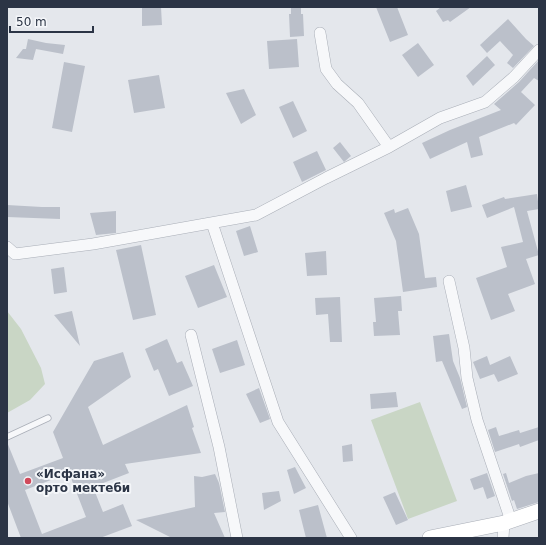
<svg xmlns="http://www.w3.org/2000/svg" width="546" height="545" viewBox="0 0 546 545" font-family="'DejaVu Sans',sans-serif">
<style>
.green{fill:#c9d6c5}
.building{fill:#bbc0ca;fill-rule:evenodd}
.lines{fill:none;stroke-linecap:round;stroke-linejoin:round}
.lane-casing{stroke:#a9aeb7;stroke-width:7}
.street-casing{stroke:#a9aeb7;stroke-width:12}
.secondary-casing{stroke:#a9aeb7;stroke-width:16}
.lane{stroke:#f7f8fa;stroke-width:5.5}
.street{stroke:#f7f8fa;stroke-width:11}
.secondary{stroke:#fff;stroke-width:15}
.poi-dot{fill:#d1495b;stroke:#f4f6f9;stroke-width:1.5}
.labels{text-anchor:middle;stroke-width:4;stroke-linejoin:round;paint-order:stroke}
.poi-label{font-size:12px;font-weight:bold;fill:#2b3445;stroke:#f4f6f9;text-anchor:start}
</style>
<rect width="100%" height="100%" fill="#e4e7ec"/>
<path class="green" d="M7 311 21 329 41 368 45 384 30 400 7 413Z
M420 402 457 501 408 519 371 420Z"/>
<path class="building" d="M142 7H161L162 25 142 26Z
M291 7H301V14H303L304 36 290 37 289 14H291Z
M376 7H397L408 35 390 42Z
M441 7H471L450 22 448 20 443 22 436 11Z
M508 19 526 39 534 46 513 68 507 63 513 55 500 41 487 53 480 45Z
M28 39 46 43 65 45 63 54 36 49 33 60 16 58 23 49H26Z
M297 39 299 67 269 69 267 41Z
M418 43 434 65 418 77 402 55Z
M487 56 495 65 473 86 466 76Z
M539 60V81L534 78 521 92 535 105 516 125 514 123 479 137 483 155 471 158 467 142 430 159 422 143 450 130 501 110 494 104 519 82Z
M64 62 85 66 72 132 52 128Z
M159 75 165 108 134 113 128 80Z
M244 89 256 115 241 124 226 93Z
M293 101 307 131 293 138 279 107Z
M340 142 351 156 344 162 333 148Z
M317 151 326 170 302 182 293 162Z
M466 185 472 207 451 212 446 191Z
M537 194 539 209 527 211 539 255 526 259 535 284 508 294 515 311 491 320 476 278 507 267 501 247 523 242 514 207 487 218 482 205 504 197 505 199Z
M7 205 42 207H60V219L7 217Z
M408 208 419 234 425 278 436 277 437 287 403 292 396 241 384 213 394 209 395 213Z
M116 211V233L96 235 90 213Z
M250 226 258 252 244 256 236 231Z
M141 245 156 315 133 320 116 250Z
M326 251 327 275 307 276 305 253Z
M214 265 227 297 198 308 185 276Z
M64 267 67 292 54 294 51 269Z
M401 296 402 311H398L400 335 374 336 373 322H376L374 298Z
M340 297 342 342H330L328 314 316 315 315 298Z
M72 311 80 346 54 315Z
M449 334 453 361 460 378 467 407 462 409 442 361 436 362 433 336Z
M167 339 177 363 182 361 193 386 169 396 158 369 154 371 145 349Z
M237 340 245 365 220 373 212 349Z
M123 352 131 377 88 407 103 445 187 405 194 427 192 428 201 453 125 464 129 473 93 487 103 512 123 504 132 526 100 538H21L7 501V442L20 474 63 458 53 432 94 361ZM69 473 86 517 42 534 25 490Z
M487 356 490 365 510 356 518 374 498 382 494 374 480 379 473 362Z
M259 388 270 419 260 423 246 394Z
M396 392 398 407 371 409 370 394Z
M496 427 499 436 519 430 520 433 539 427V440L520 447 519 444 495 452 488 430Z
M352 444 353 461 343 462 342 446Z
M295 467 306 488 294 494 287 470Z
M487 473 495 496 487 499 483 487 474 490 470 479Z
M506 473 509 483 526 476 539 473V502L517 509 514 500 512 501 503 474Z
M215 474 219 483 225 512 214 513 225 538H172L136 520 195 507 194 476 202 477Z
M279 491 281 501 264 510 262 493Z
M395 492 408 520 396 525 383 497Z
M318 505 327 538H306L299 510Z"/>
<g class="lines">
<defs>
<path id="lane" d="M7 437 48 418"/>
<path id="street" d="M320 33 326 69 337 84 358 103 389 147
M212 223 278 422 351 538
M7 247 15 254 93 244 256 215 326 178 389 147 440 118 485 102 514 77 539 50
M449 281 464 348 467 378 477 420 511 521
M191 335 219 447 237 538
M503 538 504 523"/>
<path id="secondary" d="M430 538 504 523 539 511"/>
</defs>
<use href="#lane" class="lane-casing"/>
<use href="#street" class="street-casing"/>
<use href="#secondary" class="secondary-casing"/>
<use href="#lane" class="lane"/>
<use href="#street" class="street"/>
<use href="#secondary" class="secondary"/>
</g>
<circle class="poi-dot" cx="28" cy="481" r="4"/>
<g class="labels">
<g class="poi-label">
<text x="36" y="478">«Исфана»<tspan x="36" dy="14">орто мектеби</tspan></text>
</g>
</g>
<rect width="546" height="545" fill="none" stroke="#2b3445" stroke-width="16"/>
<path d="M10 26v6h83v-6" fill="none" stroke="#2b3445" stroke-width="2"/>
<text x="16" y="26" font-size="12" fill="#2b3445" stroke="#f4f6f9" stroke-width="3" paint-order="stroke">50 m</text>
</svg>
